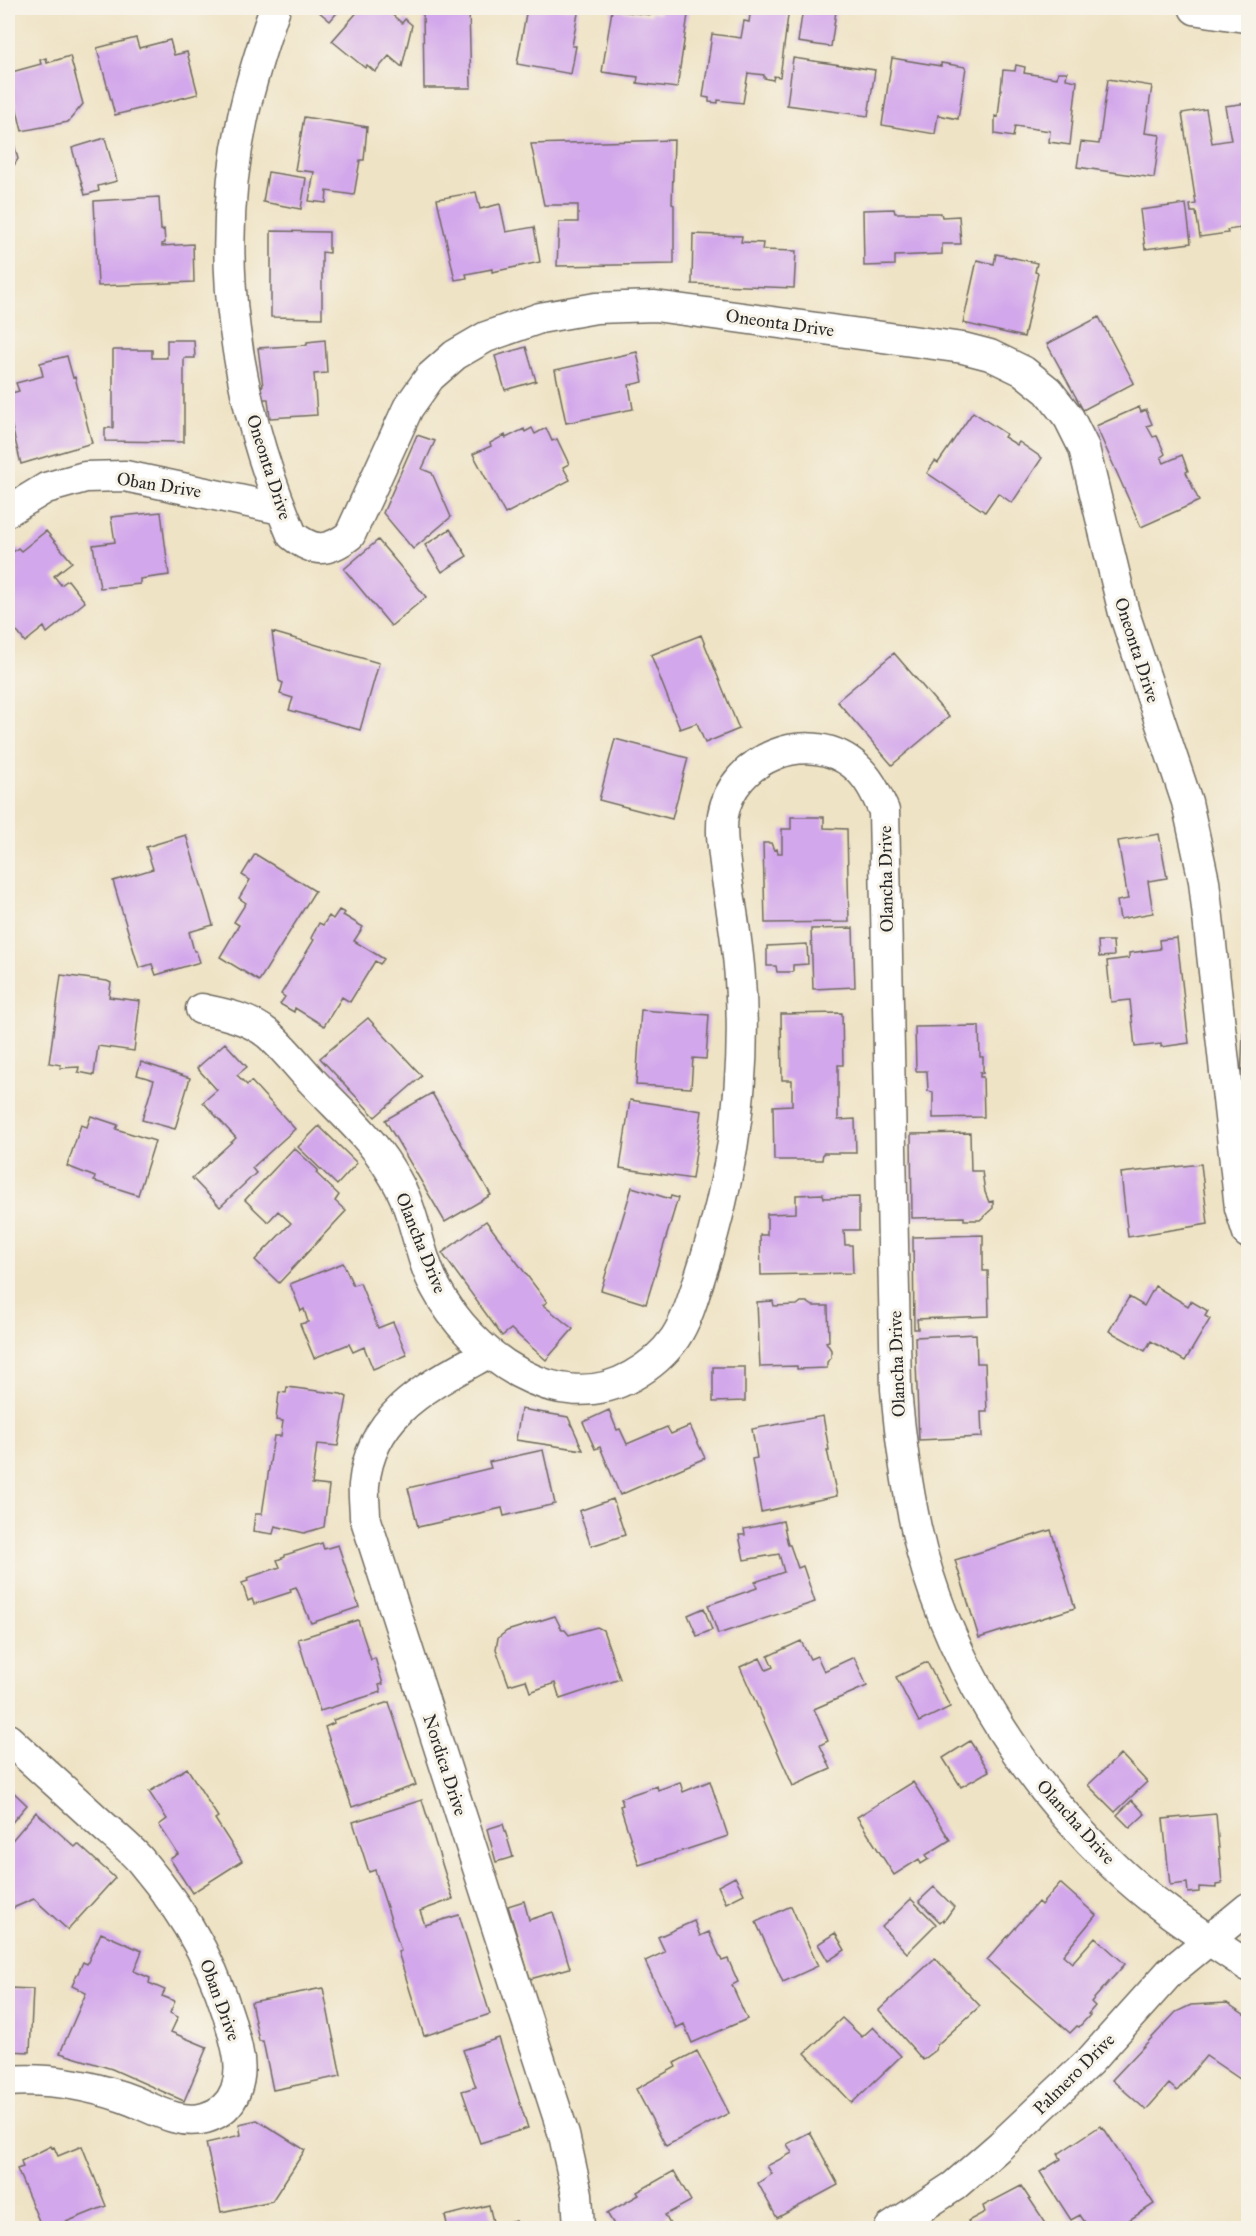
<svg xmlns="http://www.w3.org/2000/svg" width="1256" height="2236" viewBox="0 0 1256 2236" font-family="'IM FELL Great Primer',serif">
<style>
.building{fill:#d3a7eb}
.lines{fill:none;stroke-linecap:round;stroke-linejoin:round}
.street-casing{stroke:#706b61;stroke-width:33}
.secondary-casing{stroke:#706b61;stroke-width:36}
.street{stroke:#fff;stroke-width:30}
.secondary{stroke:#fff;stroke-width:33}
.labels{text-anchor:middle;stroke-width:6;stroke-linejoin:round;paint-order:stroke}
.street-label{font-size:18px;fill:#2b2b2b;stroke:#f7f3e8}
</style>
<rect width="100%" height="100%" fill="#f7f3e8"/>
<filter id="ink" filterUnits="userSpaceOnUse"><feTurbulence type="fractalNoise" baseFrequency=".0167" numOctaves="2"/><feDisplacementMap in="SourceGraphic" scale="12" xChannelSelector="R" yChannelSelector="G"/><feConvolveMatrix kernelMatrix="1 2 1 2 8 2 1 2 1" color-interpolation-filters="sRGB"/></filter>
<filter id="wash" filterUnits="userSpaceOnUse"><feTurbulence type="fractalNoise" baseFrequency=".008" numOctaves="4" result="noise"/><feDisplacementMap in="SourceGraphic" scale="24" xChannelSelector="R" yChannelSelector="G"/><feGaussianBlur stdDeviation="1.35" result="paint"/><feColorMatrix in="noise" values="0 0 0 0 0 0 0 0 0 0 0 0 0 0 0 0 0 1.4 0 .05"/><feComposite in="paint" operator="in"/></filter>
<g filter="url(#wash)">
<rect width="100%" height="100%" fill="#efe3c5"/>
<g id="blocks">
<path class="building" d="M319 8H341L330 21 317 10Z
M361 8H384L402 23 405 19 412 25 402 67 389 56 375 72 367 65 365 68 332 41Z
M423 8H469L471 88H424Z
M527 8H579L572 46H576L571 74 517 64Z
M660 8H689L677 88 637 83 638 77 602 72 612 10 651 15V12L659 14Z
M751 8H789L780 77 774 76 773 80 764 78V75L748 73 743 103 718 100V103L709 102V98L703 97 712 34 741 38 744 21 749 22Z
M803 8 836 11 831 47 798 42Z
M136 38 139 48 170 40 174 55 187 52 198 94 115 115 97 48Z
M70 56 83 104 68 122 22 131 8 73 41 64 40 60 46 58 47 63Z
M793 58 875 70 868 116 787 105Z
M892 58 941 66V63L966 67 958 119 938 115 935 134 882 125Z
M1016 65 1025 67 1024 73 1057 78 1058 72H1067L1066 79 1077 81 1070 145 1049 142 1050 131 1015 126 1013 137 995 134V116L998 117 1003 70 1015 71Z
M1108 79 1152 86 1145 133 1160 135 1154 178 1077 167 1081 142 1099 144Z
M1248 103V246H1247L1245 230 1240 231V228L1227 230 1228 233 1200 237 1196 212H1191L1190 205 1196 204 1182 113 1206 109 1212 143 1231 140 1225 106Z
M304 117 367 127 364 160H360L354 195 327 191 326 203 309 201 314 172 295 170Z
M8 122 18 159 8 175Z
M105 138 117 181 98 186 99 191 85 195 72 148Z
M674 140 672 204 674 205V264L557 266 559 222H578V205H544L531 144Z
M268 172 306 178 301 209 263 202Z
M476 192 480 209 500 204 506 232 534 227 540 262 492 272V269L466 274 467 278 455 280 437 199Z
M159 197 161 230 164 229 165 243 162 244V246L193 244 194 282 98 286 94 201Z
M1186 204 1191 243 1145 249 1140 210Z
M894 209 895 213H941L942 217 959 216 961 244H942V254L895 256V265L864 266 863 210Z
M271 231 329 232V253L322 252V318L271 317Z
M693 234 742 236 741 242 763 243 762 250 796 251 794 288 692 284Z
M996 254 1037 263 1035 272 1038 273 1024 337 963 323 977 260 994 264Z
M1099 317 1134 383 1083 410 1047 344Z
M167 340H194L195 358H184V442L105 441V428H113V350H152V358H167Z
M325 340 327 373 314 374 317 415 270 418 268 399H260L259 387 263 386 258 348 307 345V342Z
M526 347 536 381 505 390 495 356Z
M637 352 643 382 629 385 633 409 566 423 555 370Z
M67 356 73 378 75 377 92 443 21 464 8 411V394L19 391 16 383 43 376 40 363Z
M1139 407 1141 412 1146 410 1152 424 1147 426 1153 437 1157 436 1165 454 1161 457 1164 463 1182 455 1188 471 1186 472 1199 501 1141 527 1096 426Z
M973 412 1006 434 1004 437 1017 445 1019 442 1042 458 1012 503 998 493 985 512 927 473 935 461 938 463Z
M532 428 535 434 546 428 552 441 557 439 569 464 563 467 570 480 505 514 473 454 491 446 490 443 505 435 506 438 524 429 525 432Z
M417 435 435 441 422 469 432 473 451 517 413 549 383 513Z
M161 512 169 575 140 579V584L100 588 93 545 115 542 111 517Z
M450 529 467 556 442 572 425 545Z
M46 531 72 562 54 576 61 585 68 580 85 602 47 633 44 627 25 642 8 620V556L18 548 21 551Z
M378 540 426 597 391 626 344 569Z
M272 632 379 663 360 730 289 710 293 698 280 694 283 683 279 681Z
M701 635 739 729 705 743 697 723 680 729 651 655Z
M894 653 949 717 892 765 837 701Z
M615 739 688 758 672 819 599 800Z
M791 817H824V828L847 829 849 922 765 923 763 843H771L774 850 777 849 778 853H782V829H791Z
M1159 834 1167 878 1148 881 1153 913 1120 919 1117 901 1128 899 1118 841Z
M186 835 213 925 189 932 194 951H196L200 962 156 975 152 964 139 968 113 881 153 869 146 847Z
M255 854 315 891 259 981 220 957 239 925 234 922 246 903 239 898 250 880 242 875Z
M339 910 345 913 343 915 363 927 354 941 384 959 380 964 375 961 350 1002 342 997 324 1026 295 1008 294 1012 280 1004 285 997 281 994 314 940 311 938 319 923 323 925 329 916 333 919Z
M853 928 855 987 813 989 811 929Z
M1177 938 1189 1043 1161 1047V1044L1135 1047 1130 1000 1111 1002 1107 961 1129 958V953L1160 949 1159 940Z
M1098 941H1113L1114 956 1099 957Z
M807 944 808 964 793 965V972H777L776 966H767V946Z
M61 975 107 981 111 983 109 997 140 1001 134 1051 98 1046 94 1075 78 1072 79 1067 60 1068 61 1065 49 1063Z
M641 1010 709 1015 706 1059 693 1058 691 1088 636 1085Z
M842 1013 843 1065H838V1120L855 1119 856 1153H823L822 1160H774L773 1106 792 1105V1080H782L781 1014Z
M368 1018 422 1076 375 1117 320 1058Z
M979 1026 980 1057H983V1073L980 1072V1077H983L984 1117 933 1118V1092L928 1091 927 1071H916L915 1027Z
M1248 1030V1082H1241L1243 1032Z
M225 1043 247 1067 237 1075 247 1085 251 1081 295 1129 252 1168 256 1173 220 1207 192 1178 236 1138 203 1102 217 1090 197 1068Z
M141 1062 190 1078 175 1129 142 1120 154 1080 137 1075Z
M432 1093 491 1195 445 1222 385 1120Z
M630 1100 702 1111 692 1179 620 1168Z
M91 1116 118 1125 116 1129 155 1141 138 1195 94 1181 95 1177 67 1166 81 1125 87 1127Z
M319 1126 357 1163 337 1185 298 1147Z
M970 1133 971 1171H982L985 1192 989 1202 993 1201V1208L980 1220H964V1217L912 1218 911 1134Z
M294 1148 318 1170 316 1173 339 1195 335 1201 346 1211 279 1283 255 1260 291 1223 278 1211 268 1222 245 1200Z
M1201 1164 1208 1224 1128 1237 1121 1173Z
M632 1187 670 1199 671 1196 678 1198 646 1304 601 1290Z
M823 1194 824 1198 859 1197V1230H844L845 1245H852L853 1273 761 1275 760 1235H767V1214L796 1213V1195Z
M486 1221 547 1302 543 1305 573 1329 546 1360 511 1329 502 1336 442 1253Z
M983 1235V1271H988L989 1316 917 1319 918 1329H914L913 1237Z
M343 1263 353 1285 360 1283 378 1328 393 1322 407 1355 373 1369 364 1347 353 1352 349 1344 314 1358 300 1324 308 1322 304 1309 301 1311 290 1284Z
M1155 1286 1188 1306 1191 1301 1208 1311 1205 1316 1210 1319 1185 1361 1151 1341 1145 1351 1109 1331 1129 1297 1144 1306Z
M773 1301 774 1306 797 1305 801 1302H807L813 1306H828L829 1341 826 1342 831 1350V1358L827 1362V1368L797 1369V1366L760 1367 757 1302Z
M976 1334 977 1363H985L987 1412H981L982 1437 919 1440 915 1337Z
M713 1367H745V1401L713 1402Z
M287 1387 341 1394 347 1397 338 1446 317 1444 312 1484 329 1486 324 1527 304 1533 275 1526 273 1534 253 1531 255 1514H262L274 1436H281L283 1421 276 1420 279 1392 286 1393Z
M521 1409 568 1417 583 1450 516 1440Z
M609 1410 617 1430 620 1429 627 1444 667 1427 671 1434 690 1426 705 1458 620 1495 600 1447 595 1449 583 1422Z
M823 1416 829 1450H827L837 1496 761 1512 752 1459 757 1458 752 1429Z
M543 1450 555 1504 504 1516 502 1508 418 1527 408 1488 491 1468 489 1462Z
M613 1499 625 1535 591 1546 579 1511Z
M783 1521 788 1545H790L798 1568 803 1566 815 1602 718 1634 708 1605 757 1588 755 1582 784 1572 779 1554 744 1560 739 1535H745L744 1529Z
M1051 1530 1075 1608 979 1638 955 1560Z
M322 1543 324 1549 338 1545 359 1607 311 1623 296 1587 290 1589 291 1592 254 1604 252 1599 248 1601 242 1583 248 1581 247 1578 280 1567 277 1560 285 1557V1555Z
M704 1608 712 1630 697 1636 688 1615Z
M555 1616 562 1630H565L569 1635 597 1627 603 1630 620 1679 560 1699 555 1683 530 1692 526 1680 509 1685 496 1649 498 1638 507 1631Z
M358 1620 371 1660 375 1658 383 1684 379 1685 381 1692 320 1711 298 1639Z
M801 1641 810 1659 817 1656 824 1671 854 1657 867 1686 814 1709 828 1741 820 1745 831 1769 793 1786 740 1667 760 1658 766 1670 773 1667 768 1656Z
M927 1662 950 1707 919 1722 896 1677Z
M389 1702 416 1785 352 1807 325 1727 334 1723 333 1720Z
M970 1741 989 1771 961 1787 943 1758Z
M1121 1754 1147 1782 1115 1812 1088 1785Z
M187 1768 218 1817 215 1819 242 1861 192 1893 170 1859 178 1854 159 1825 167 1819 149 1792Z
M710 1781 728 1836 639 1865 620 1806 623 1805 621 1798 657 1786 658 1790 680 1782 683 1792Z
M913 1782 950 1840 926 1855 929 1859 921 1864 919 1859 894 1875 857 1817Z
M8 1787 27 1805 8 1827Z
M422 1800 453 1899 420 1911 425 1925 459 1915 490 2014 424 2036 398 1952 401 1951 375 1870 369 1872 353 1822Z
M1132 1800 1145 1814 1130 1828 1117 1815Z
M36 1812 75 1847 78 1844 115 1878 68 1930 34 1899 13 1908 8 1903V1845Z
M1216 1814 1222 1884 1216 1885V1888L1199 1887V1892L1188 1893 1187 1883 1170 1885 1163 1819Z
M503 1824 513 1857 496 1862 487 1829Z
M735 1877 744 1894 726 1903 718 1886Z
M1060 1883 1096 1915 1063 1955 1072 1963 1095 1937 1125 1964 1091 2002 1095 2006 1088 2014 1090 2015 1079 2027 1077 2026 1070 2033 987 1960 1038 1902 1041 1905Z
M934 1887 954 1907 944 1921 943 1919 940 1922 919 1901Z
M911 1899 936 1924 907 1953 882 1927Z
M524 1901 529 1920 553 1912 570 1968 530 1979 508 1906Z
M791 1906 818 1966 783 1982 756 1922Z
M694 1921 700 1936 709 1932 722 1961 728 1959 738 1982 732 1985 747 2019 692 2043 684 2024 676 2028 645 1961 665 1952 658 1937Z
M101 1933 142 1951 134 1971 150 1978 149 1983 165 1990 162 1996 175 2001 170 2013 178 2017 171 2032 207 2047 184 2101 112 2069 60 2053 86 1993 72 1986 83 1962 87 1964Z
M835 1933 845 1950 828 1961 818 1944Z
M935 1958 980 2006 937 2045 936 2050 923 2060 879 2010Z
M8 1988 33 1989 30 2052 8 2051Z
M323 1988 341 2076 273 2090 263 2041H259L251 2002Z
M1227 2003 1248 2017V2068L1240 2079 1206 2056 1177 2091 1169 2084 1146 2110 1112 2080 1176 2012 1191 2005Z
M842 2018 862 2037 873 2027 901 2056 852 2103 805 2053Z
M499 2038 528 2128 480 2143 462 2091 476 2087 463 2050Z
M697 2051 729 2113 666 2146 636 2089 676 2067 674 2063Z
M257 2120 305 2150 272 2201 221 2212 206 2143 241 2135 239 2124Z
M1100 2126 1101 2128 1103 2127 1154 2204 1117 2228H1089L1080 2215 1071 2220 1040 2172 1061 2159 1058 2154Z
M810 2132 838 2185 777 2218 758 2183 772 2174 767 2166 792 2153 787 2144Z
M51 2146 52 2148 54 2147 58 2156 82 2146 106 2206 51 2228H42L17 2169 23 2167 21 2161Z
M674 2171 691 2201 665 2215 672 2228H616L607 2213 639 2195 637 2192Z
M1021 2186 1049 2228H972L968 2221 985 2212 983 2206Z
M489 2205 494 2226 516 2221 518 2228H448L445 2216Z"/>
</g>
</g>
<g filter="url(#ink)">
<use href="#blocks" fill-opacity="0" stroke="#706b61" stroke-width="1.5"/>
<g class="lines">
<defs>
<path id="street" d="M275 8C263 43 251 80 243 117 212 258 236 403 292 535 314 553 328 552 350 535L408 408 430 377 455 355 486 337 540 318 596 308 655 306 963 348 990 355 1023 371 1048 391 1069 418 1084 448 1124 613 1187 802 1204 881 1240 1208 1248 1233
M8 511 46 488 85 477 125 476 281 509
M201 1009C225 1014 248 1018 268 1034 284 1048 298 1066 312 1081 338 1109 369 1135 389 1168 396 1179 404 1193 408 1206 418 1233 422 1263 436 1288 471 1354 557 1419 632 1376 648 1367 664 1354 675 1338 689 1317 696 1288 704 1264 733 1173 747 1076 740 979 738 944 731 908 726 872 724 853 720 833 723 815 733 758 807 728 853 764 869 777 876 793 884 811L896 1389C900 1436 906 1482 916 1528 943 1653 1021 1778 1114 1866 1154 1905 1202 1935 1248 1966
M488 1353C431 1385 371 1411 364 1485 363 1495 365 1506 365 1517L564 2135 577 2194 579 2228
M8 1739C38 1766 68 1794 98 1821 112 1834 129 1847 141 1861 189 1918 221 1976 237 2048 244 2077 237 2109 205 2118 177 2126 150 2106 123 2097 87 2085 46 2078 8 2081
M890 2228 954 2186 1001 2145 1089 2062 1170 1972 1248 1908"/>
<path id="secondary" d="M1196 8 1248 16"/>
</defs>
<use href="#street" class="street-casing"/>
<use href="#secondary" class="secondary-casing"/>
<use href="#street" class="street"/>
<use href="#secondary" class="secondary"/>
</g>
</g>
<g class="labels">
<g class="street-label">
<text transform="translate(780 323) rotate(8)" y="6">Oneonta Drive</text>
<text transform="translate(269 467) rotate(72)" y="6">Oneonta Drive</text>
<text transform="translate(159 485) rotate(9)" y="6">Oban Drive</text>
<text transform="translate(1137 650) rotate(72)" y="6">Oneonta Drive</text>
<text transform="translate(886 879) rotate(-91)" y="6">Olancha Drive</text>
<text transform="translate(421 1243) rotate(68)" y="6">Olancha Drive</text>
<text transform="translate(897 1364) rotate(-92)" y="6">Olancha Drive</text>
<text transform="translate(445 1765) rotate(72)" y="6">Nordica Drive</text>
<text transform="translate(1076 1822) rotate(48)" y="6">Olancha Drive</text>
<text transform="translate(220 2000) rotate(70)" y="6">Oban Drive</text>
<text transform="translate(1074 2074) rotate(-45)" y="6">Palmero Drive</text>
</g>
</g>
<rect width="1256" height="2236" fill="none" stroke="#f7f3e8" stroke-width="30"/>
</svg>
